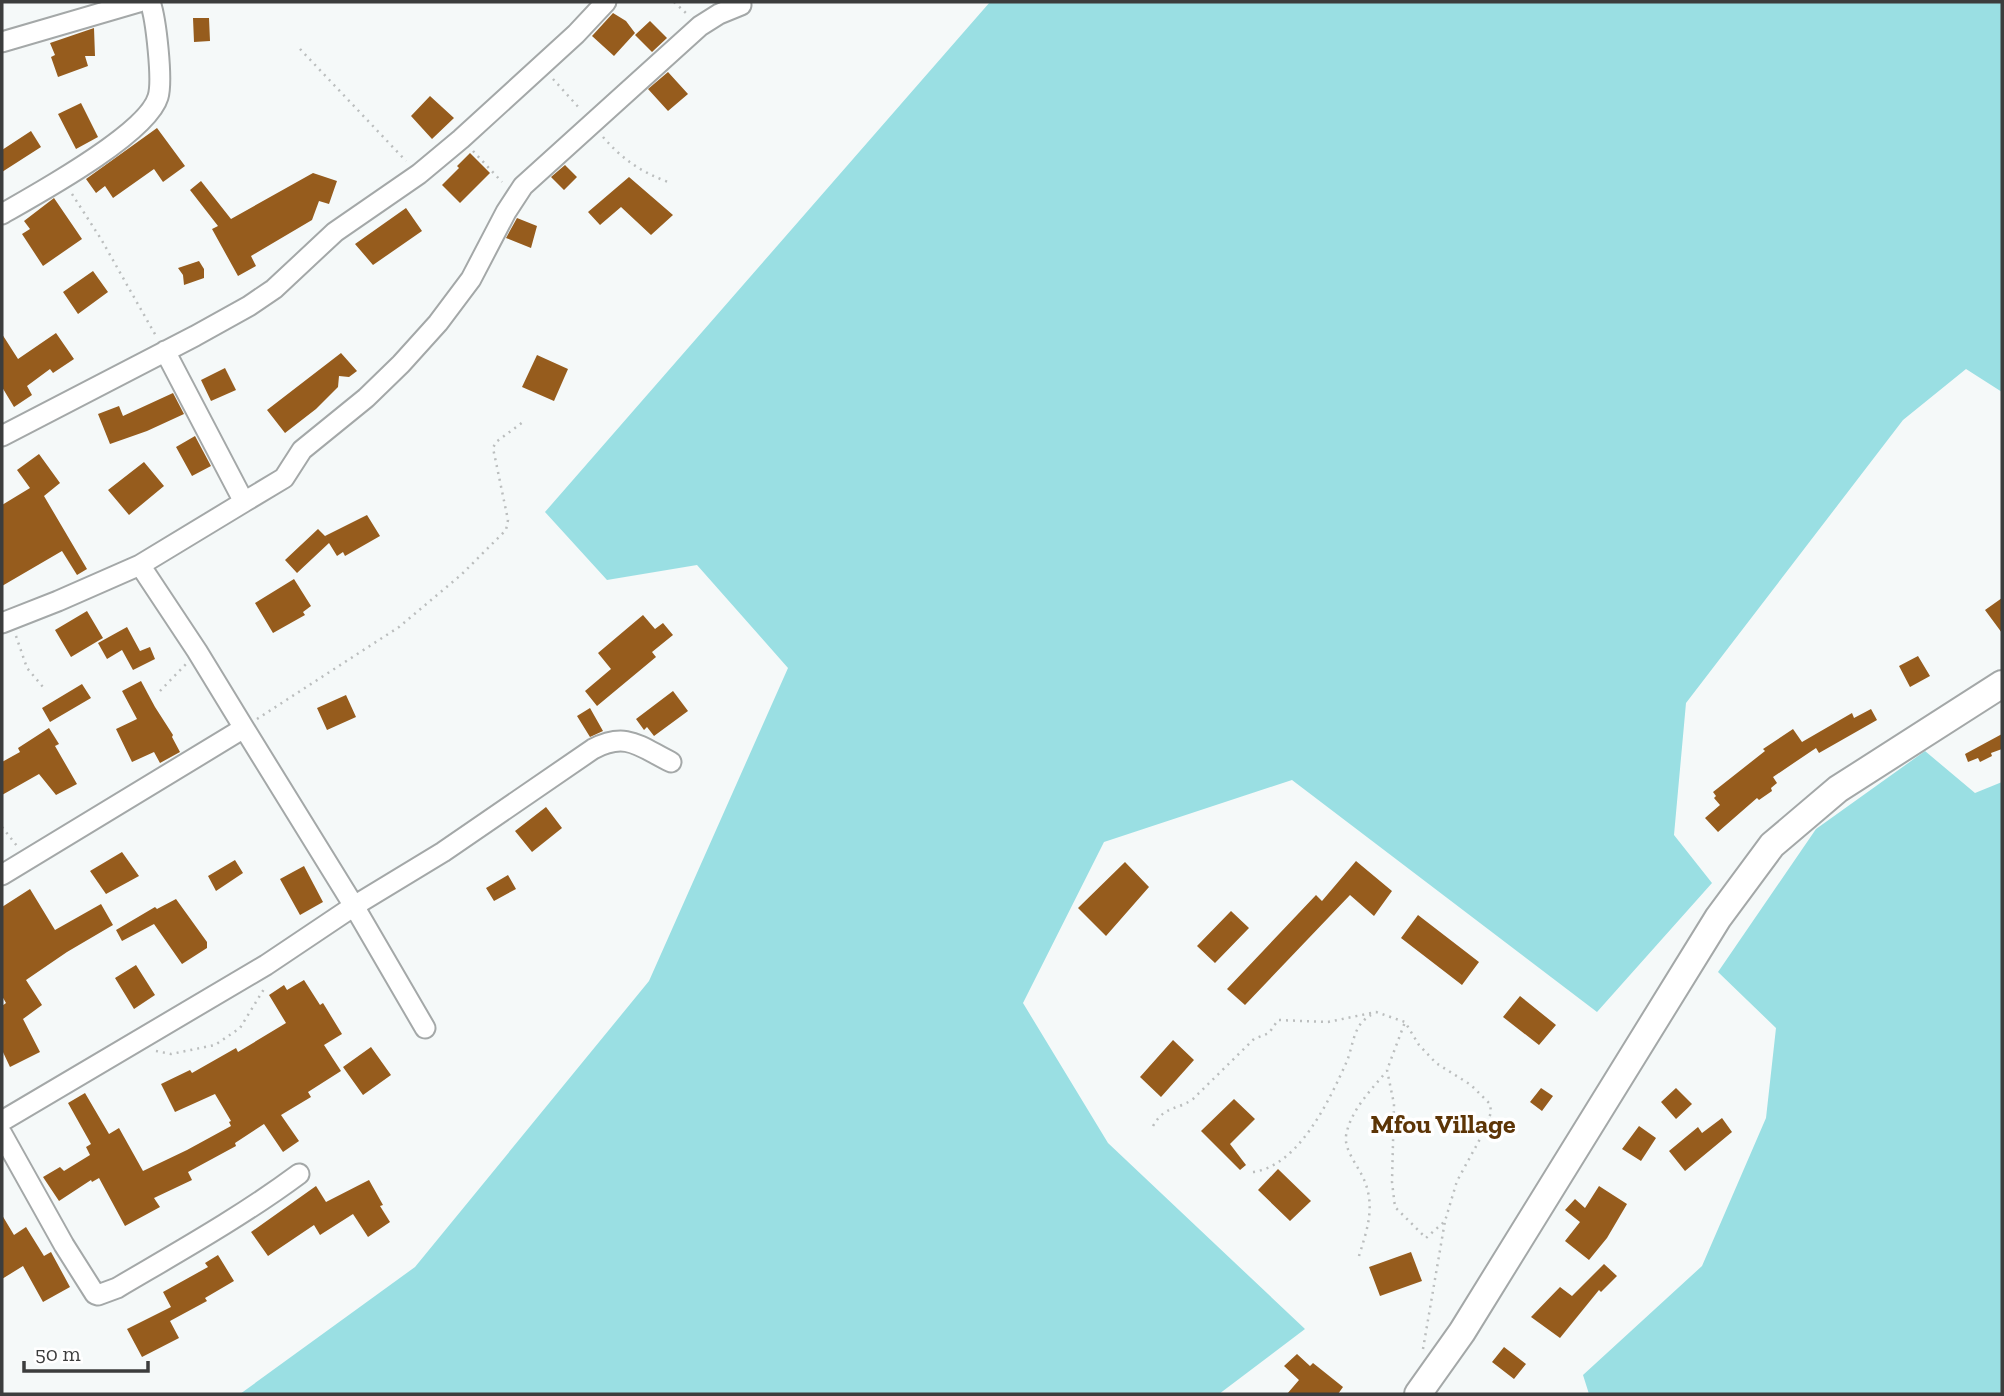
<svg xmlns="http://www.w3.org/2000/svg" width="2004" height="1396" viewBox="0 0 2004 1396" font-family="'Zilla Slab',serif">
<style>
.green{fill:#9adfe3}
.building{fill:#965c1d}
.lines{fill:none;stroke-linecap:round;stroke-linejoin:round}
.street-casing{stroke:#a4a8a8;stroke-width:23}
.secondary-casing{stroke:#a4a8a8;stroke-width:30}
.path{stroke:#bbbebe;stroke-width:2.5;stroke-dasharray:2 5;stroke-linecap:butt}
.street{stroke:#fff;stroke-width:19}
.secondary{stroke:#fff;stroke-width:26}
.labels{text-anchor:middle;stroke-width:7;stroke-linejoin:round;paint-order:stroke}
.quarter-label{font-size:26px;font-weight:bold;fill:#5d3506;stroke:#fff}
</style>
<rect width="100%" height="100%" fill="#f5f9f9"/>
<path class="green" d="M990 2H2002V392L1966 369 1903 420 1686 703 1674 835 1712 883 1597 1012 1292 780 1104 842 1023 1003 1108 1143 1305 1329 1219 1394H240L415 1267 649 981 788 668 697 565 607 580 545 512Z
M1925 751 1975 793 2002 782V1394H1589L1583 1375 1702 1266 1766 1118 1776 1028 1718 972 1816 829Z"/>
<path class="building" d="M613 13 626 21 635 33 614 56 592 36Z
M193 18H209L210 41 194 42Z
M650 21 667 38 652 52 635 35Z
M94 28 95 56H85L88 66 58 77 51 57 55 55 50 43Z
M668 72 688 94 668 111 648 89Z
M430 96 454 118 432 139 411 116Z
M81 103 98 137 76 149 58 114Z
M157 128 185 166 163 182 154 169 113 198 105 186 96 193 86 179Z
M31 131 41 147 2 172V150Z
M470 153 490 173 460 203 442 185 459 168 457 166Z
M565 165 577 177 564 190 551 177Z
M313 173 337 181 329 204 319 201 312 220 251 256 256 266 238 276 212 229 218 226 190 190 201 181 231 219Z
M629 177 673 215 651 235 621 207 600 225 588 212Z
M54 198 82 239 43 266 22 234 30 229 24 221Z
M406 208 422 231 373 265 355 244Z
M517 218 537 226 531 248 506 238Z
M199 261 204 269V278L184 285 183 275 178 268Z
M93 271 108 292 78 314 63 292Z
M56 333 74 359 53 373 50 369 27 386 32 395 14 407 2 387V334L18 359Z
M341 353 357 371 349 377 339 376 338 387 316 409 285 433 267 410Z
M537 355 568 369 554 401 522 387Z
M225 368 236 390 211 401 201 380Z
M173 393 184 414 147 431 110 444 98 414 119 406 123 416Z
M195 436 211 466 192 476 176 447Z
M39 454 60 483 44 496 87 569 77 575 62 551 2 586V505L30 488 17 470Z
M144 462 164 486 129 515 108 490Z
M367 515 380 536 345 556 343 552 337 556 329 543 297 573 285 560 318 529 327 538 325 536Z
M294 579 311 606 303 612 305 615 273 633 255 603Z
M2002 598V633L1985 610Z
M87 611 103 638 71 657 55 630Z
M643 615 655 629 663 623 673 635 652 652 656 657 597 706 585 691 611 669 598 653Z
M127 627 140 651 150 647 155 659 133 670 122 650 107 659 98 643Z
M1918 656 1930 676 1910 687 1899 666Z
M141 681 155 707 173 735 172 737 180 752 160 763 154 752 132 762 116 729 137 719 122 691Z
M82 684 91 698 50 722 42 708Z
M673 691 688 711 654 736 647 727 644 730 636 719Z
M346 695 356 717 327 730 317 708Z
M590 708 603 731 590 737 577 716Z
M1871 709 1877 720 1819 753 1816 748 1773 777 1777 783 1771 788 1772 791 1759 800 1757 798 1718 832 1705 818 1720 805 1714 798 1716 796 1713 792 1765 751 1763 749 1793 729 1802 742 1852 713 1854 718Z
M49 728 59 744 55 746 77 784 56 795 39 774 2 795V762L20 752 18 748Z
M2002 734V749L1991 753 1992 756 1980 762 1978 758 1968 762 1965 754Z
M546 807 562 828 532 852 515 831Z
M122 852 139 876 106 894 90 871Z
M235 860 243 873 216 891 208 876Z
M1356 861 1392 891 1374 916 1350 895 1245 1005 1227 989 1316 895 1322 901Z
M1125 862 1149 887 1106 936 1078 908Z
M304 866 323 902 300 915 280 879Z
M508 875 516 889 494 901 486 888Z
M30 889 55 930 101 904 113 925 67 952 26 980 42 1005 23 1019 40 1052 10 1067 2 1050V1006L6 1003 2 996V907Z
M176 899 207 942V948L182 964 154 924 122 941 116 930 155 907 157 909Z
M1231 911 1249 928 1215 963 1197 946Z
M1418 915 1479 962 1462 985 1401 938Z
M136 965 155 995 134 1009 115 978Z
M304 980 320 1005 323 1003 342 1034 324 1045 341 1071 308 1092 311 1097 281 1115 299 1141 283 1152 264 1124 235 1143 236 1146 188 1172 192 1180 154 1198 160 1207 125 1226 99 1178 92 1182 91 1180 59 1201 43 1177 60 1167 64 1171 90 1155 86 1147 91 1144 68 1103 85 1093 109 1134 119 1128 143 1171 187 1150 231 1126 229 1122 231 1121 215 1094 175 1112 161 1084 190 1070 192 1073 236 1048 238 1052 286 1023 269 995 284 985 287 990Z
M1520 996 1556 1025 1539 1045 1503 1017Z
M1173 1040 1194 1060 1161 1097 1140 1077Z
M371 1047 391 1075 363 1095 343 1067Z
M1541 1088 1553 1096 1542 1111 1530 1102Z
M1676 1088 1692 1104 1676 1119 1661 1102Z
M1234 1099 1255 1119 1230 1144 1246 1165 1240 1170 1201 1131Z
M1722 1118 1732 1132 1685 1171 1669 1151 1698 1127 1702 1133Z
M1639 1126 1656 1138 1641 1161 1622 1149Z
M1278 1169 1311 1201 1290 1221 1258 1190Z
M369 1180 383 1205 380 1206 390 1222 368 1237 353 1214 320 1235 314 1225 268 1256 251 1232 316 1186 326 1202Z
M1599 1186 1627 1204 1607 1238 1589 1260 1565 1241 1580 1222 1565 1210 1575 1199 1585 1208Z
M2 1215 14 1235 26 1227 44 1256 51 1252 70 1287 43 1302 23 1266 2 1279Z
M1411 1252 1422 1281 1380 1296 1369 1267Z
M218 1255 234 1281 205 1298 207 1301 170 1321 179 1338 142 1357 127 1329 171 1307 163 1292 208 1267 205 1263Z
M1604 1264 1617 1276 1601 1292 1599 1290 1560 1338 1531 1317 1560 1287 1572 1296Z
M1504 1347 1526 1364 1514 1379 1492 1362Z
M1297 1354 1310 1366 1313 1363 1343 1387 1338 1394H1287L1299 1380 1284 1366Z"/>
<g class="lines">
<defs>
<path id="street" d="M2 42 139 2
M2 214C37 194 147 134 158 97 163 81 156 18 150 2
M2 436 195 336 249 306 274 289 335 232 419 174 461 139 576 34 606 2
M244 502 284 478 302 450 366 398 401 364 438 323 471 279 506 212 523 186 700 26 719 14 741 5
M2 623 58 601 140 565 244 502 165 351
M244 728 354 906 425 1028
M2 875 244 728 197 651 140 565
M2 1121 266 965 354 906 443 852 593 749C627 731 640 747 671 762
M2 1134 64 1245 95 1294 98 1295 117 1288C178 1252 241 1217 299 1174"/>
<path id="secondary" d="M1418 1394 1462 1332 1718 918 1772 845 1838 789 2002 684"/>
</defs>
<use href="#street" class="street-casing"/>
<use href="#secondary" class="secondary-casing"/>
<path class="path" d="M674 2 687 14
M300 49 406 161
M553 79 581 110
M603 137C622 159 641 172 668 182
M473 151 502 182
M72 194 101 239 156 336
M16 636 27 668 43 687
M160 691 186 664
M257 719 399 627 462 574 506 530 508 520 493 448 496 442 523 422
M2 827 17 846
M156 1051 171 1054 215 1045 240 1028 264 989
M1153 1126C1165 1105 1176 1111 1193 1099L1254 1039 1269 1033 1278 1020 1328 1022 1376 1012 1405 1022 1419 1045 1436 1063 1471 1085 1490 1104 1491 1112 1486 1128 1457 1181 1445 1221 1426 1238 1395 1207 1392 1182 1394 1104 1387 1070 1405 1022
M1253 1172C1299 1166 1330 1099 1347 1061 1354 1043 1353 1025 1371 1015
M1359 1256C1367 1230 1375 1208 1365 1182 1360 1168 1344 1151 1346 1136 1350 1111 1371 1090 1386 1072
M1423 1349 1445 1221"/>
<use href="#street" class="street"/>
<use href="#secondary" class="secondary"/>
</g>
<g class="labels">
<g class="quarter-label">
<text x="1443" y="1133">Mfou Village</text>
</g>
</g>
<rect width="2004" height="1396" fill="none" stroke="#3c3d3d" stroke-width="7"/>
<path d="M24 1361v10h124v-10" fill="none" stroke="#3c3d3d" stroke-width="3.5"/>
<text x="35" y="1361" font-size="21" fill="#3c3d3d" stroke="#ffffff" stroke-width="5" paint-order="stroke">50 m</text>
</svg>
